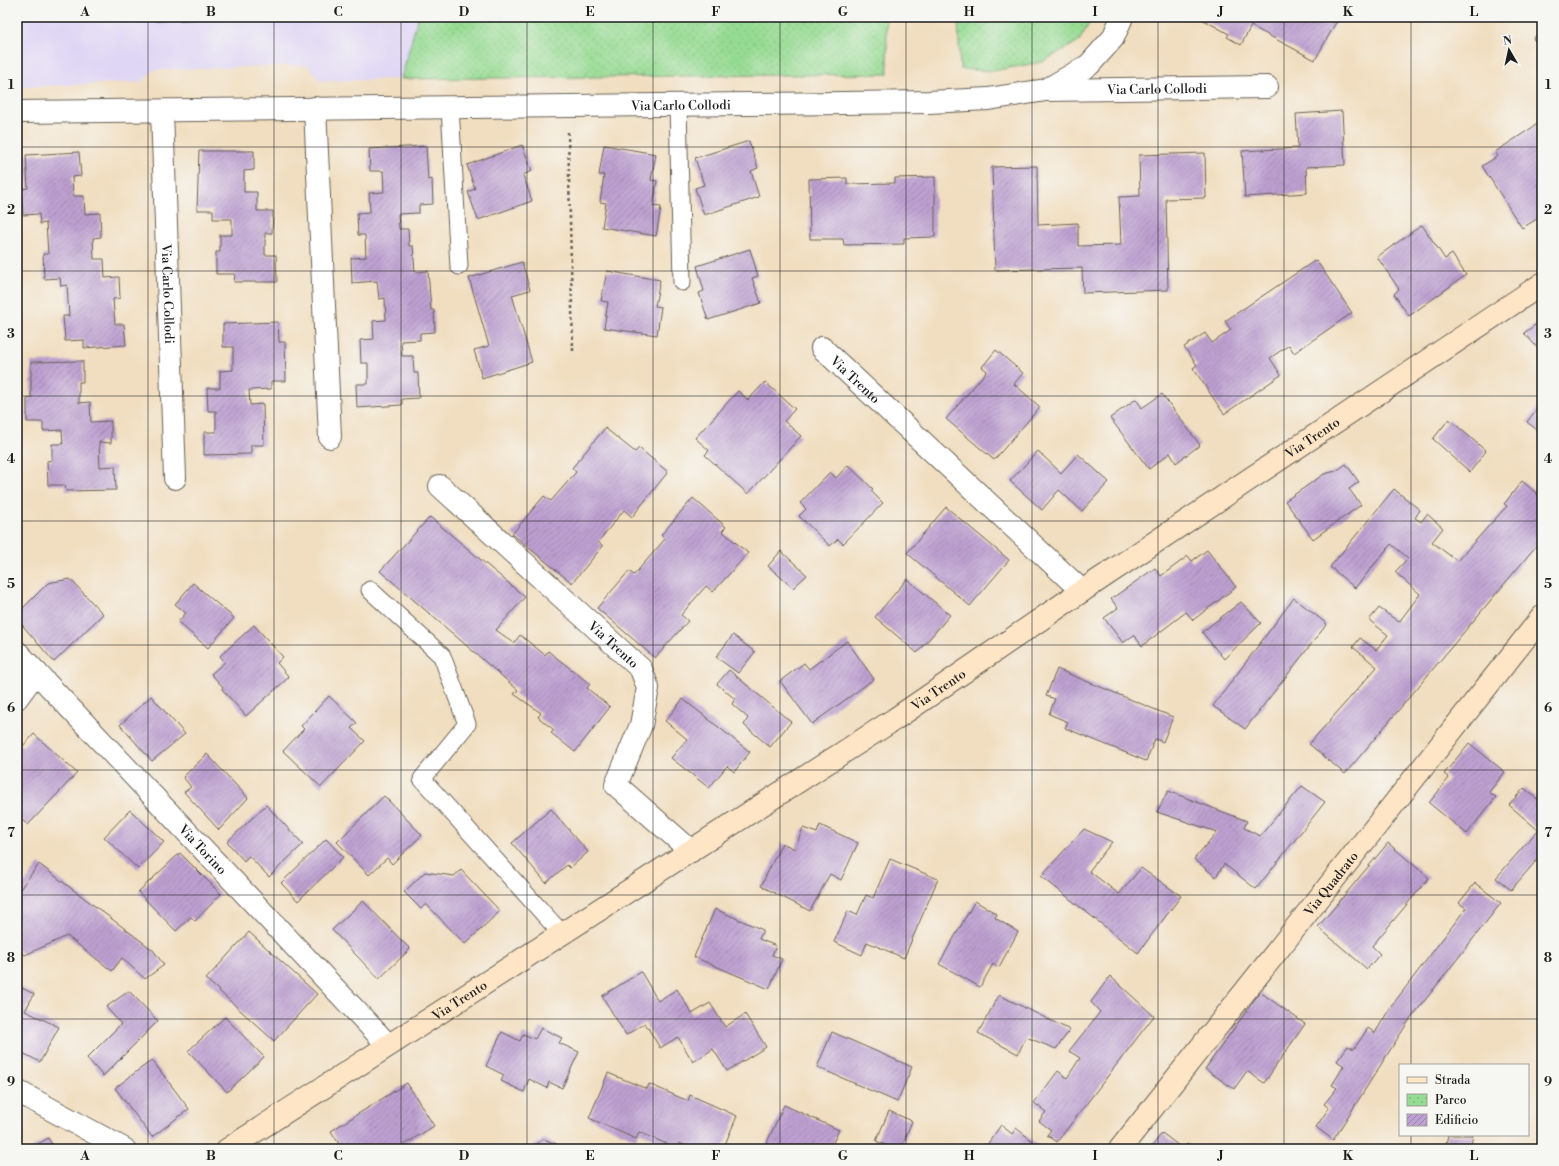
<svg xmlns="http://www.w3.org/2000/svg" width="1559" height="1166" viewBox="0 0 1559 1166" font-family="'Libre Bodoni',serif">
<style>
.built{fill:#dfd5f5}
.park{fill:url(#park-dots);stroke:#597c58}
.building{fill:url(#building-hatch)}
.lines{fill:none;stroke-linecap:round;stroke-linejoin:round}
.lane-casing{stroke:#676055;stroke-width:19}
.street-casing{stroke:#676055;stroke-width:24}
.secondary-casing{stroke:#676055;stroke-width:24}
.path{stroke:#676055;stroke-width:2.5;stroke-dasharray:3 3;stroke-linecap:butt}
.lane{stroke:#fff;stroke-width:17}
.street{stroke:#fff;stroke-width:22}
.secondary{stroke:#fde5c5;stroke-width:22}
.grid{fill:none;stroke:#1c1c1c;stroke-width:1;stroke-opacity:0.55}
.labels{text-anchor:middle;stroke-width:4;stroke-linejoin:round;paint-order:stroke}
.street-label{font-size:13px;fill:#1c1c1c;stroke:#f6f6f2}
.neatline{fill:none;stroke:#1c1c1c;stroke-width:1.5}
.grid-label{font-size:13px;text-anchor:middle;font-weight:bold;fill:#1c1c1c}
</style>
<defs>
<pattern id="park-dots" width="8" height="8" patternUnits="userSpaceOnUse"><rect width="8" height="8" fill="#96db93"/><path d="M2 2h.1M6 6h.1" fill="none" stroke="#81bb7e" stroke-width="1.8" stroke-linecap="round"/></pattern>
<pattern id="building-hatch" width="6" height="6" patternUnits="userSpaceOnUse"><rect width="6" height="6" fill="#bda0d1"/><path d="M-1 1l2-2M0 6l6-6M5 7l2-2" fill="none" stroke="#9982a9"/></pattern>
</defs>
<rect width="100%" height="100%" fill="#f6f6f2"/>
<filter id="ink" filterUnits="userSpaceOnUse"><feTurbulence type="fractalNoise" baseFrequency=".025" numOctaves="2"/><feDisplacementMap in="SourceGraphic" scale="8" xChannelSelector="R" yChannelSelector="G"/><feConvolveMatrix kernelMatrix="1 2 1 2 8 2 1 2 1" color-interpolation-filters="sRGB"/></filter>
<filter id="wash" filterUnits="userSpaceOnUse"><feTurbulence type="fractalNoise" baseFrequency=".012" numOctaves="4" result="noise"/><feDisplacementMap in="SourceGraphic" scale="16" xChannelSelector="R" yChannelSelector="G"/><feGaussianBlur stdDeviation="0.9" result="paint"/><feColorMatrix in="noise" values="0 0 0 0 0 0 0 0 0 0 0 0 0 0 0 0 0 1.4 0 .05"/><feComposite in="paint" operator="in"/></filter>
<g filter="url(#wash)">
<rect width="100%" height="100%" fill="#f1dec0"/>
<path class="built" d="M17 17H418L401 79 320 81 307 65 154 70 141 82 17 87Z"/>
<path class="park" d="M418 17H886L888 74 401 79Z
M958 17H1093L1079 41 1042 62 993 71 960 69Z"/>
<g id="blocks">
<path class="building" d="M156 17H236V18L156 21Z
M1198 17H1339L1315 60 1251 26 1241 45 1227 37 1229 34Z
M1542 28V47L1533 39Z
M1342 111 1345 165 1306 167 1307 193 1245 197 1242 151 1298 148 1296 114Z
M1542 121V216L1522 228 1482 166 1498 156 1495 152Z
M749 141 758 168 751 171 759 197 704 215 695 188 704 185 695 158Z
M522 145 532 171 523 175 532 201 478 220 468 192 475 189 467 165Z
M604 145 656 154 651 180 657 181 653 206 661 207 656 236 602 227 606 203 600 202 604 175H599Z
M426 146 428 180 432 179 433 204 419 205V213L398 214 399 229H408L409 246H413L415 272 428 271 431 310H434L435 332 420 333V340L401 341 402 356H413L414 373H418L419 398 402 399V405L357 408 356 384H368V363H361L360 340 374 339 373 321 386 320 385 298 379 299 377 281 352 283 351 258 366 257 365 235H358L357 213 370 212 369 193 384 192 383 171H370L369 149Z
M199 151H254V170L244 171V192H257V211H273L272 233H265V255H276L277 282H234L235 274H216V252H220V235H232V219H213V210H197Z
M79 152 81 176 72 177 73 196H84L85 214 100 213 101 237 93 238 94 259H104L105 278 119 277 120 298 113 299 115 324H124L126 345 84 348V340L65 341 63 316H69L67 285 61 286 60 278 44 279 43 254H48L46 223 40 224 39 214 23 215 21 189 28 188 26 155Z
M1205 153 1206 198 1166 199 1168 290 1083 293 1082 268 995 270 992 167 1037 166 1038 225 1078 223V246L1121 245 1119 197 1140 196 1139 155Z
M935 177V237L904 238V244L844 245 843 239H810L809 179 847 178V184L895 183V178Z
M1422 225 1445 259 1452 254 1466 275 1409 316 1394 294 1399 289 1377 257Z
M750 249 758 276 752 278 761 303 708 320 699 293 704 291 697 266Z
M1316 260 1352 313 1294 353 1289 345 1270 358 1281 375 1224 414 1193 368 1197 365 1184 347 1205 333 1212 343 1231 330 1225 321Z
M522 262 530 290 512 295 532 362 482 378 474 350 489 346 469 278Z
M607 271 660 280 655 306 661 307 657 335 604 328 608 302 601 301Z
M1542 320V353L1524 333Z
M278 322 279 342H285L286 381H271V389L249 390 250 405 263 404 264 445H251V454L204 455V432H216V411H208L207 388H220V371L233 370V347H223V324Z
M996 350 1023 373 1014 384 1040 407 994 460 946 419 987 371 982 367Z
M83 361V382H79V403L90 402 91 422 111 421V443L99 442 100 467 115 466 116 490 66 491 65 485H48L47 461 52 460V444H63L62 430 43 431V422H27V399L31 398V362Z
M765 382 795 409 784 421 801 436 748 494 705 455 709 450 695 438 738 391 748 400Z
M1162 394 1200 445 1176 463 1170 453 1149 469 1110 418 1136 399 1142 408Z
M1542 402V434L1527 422Z
M1449 419 1486 451 1470 472 1433 439Z
M605 428 635 452 639 448 668 472 632 517 624 510 598 542 603 546 572 583 512 534 544 496 551 501 576 472 572 468Z
M1038 451 1061 473 1078 454 1109 482 1082 511 1059 490 1042 510 1010 481Z
M1346 464 1359 482 1349 489 1361 505 1313 539 1285 501 1324 474 1336 471Z
M848 465 873 489 871 491 883 503 843 544 838 539 830 546 799 516 806 509 800 503 830 472 836 478Z
M1522 481 1542 498V539L1345 774 1309 744 1377 667 1353 647 1360 638 1376 650 1388 635 1369 620 1379 608 1399 622 1420 594 1395 572 1408 558 1391 544 1355 588 1330 567 1394 489 1420 510 1415 518 1421 522 1427 514 1443 528 1432 542 1457 561 1507 506 1504 504Z
M693 498 726 527 722 531 748 553 713 592 706 586 681 615 688 621 655 658 597 608 629 571 634 575 665 539 661 535Z
M946 507 1009 560 970 606 907 553Z
M430 517 525 597 496 630 514 643 520 635 545 655 548 651 590 684 587 688 610 707 575 752 551 733 554 730 538 717 541 713 514 694 518 690 380 571Z
M1207 550 1236 587 1193 620 1186 612 1142 646 1134 635 1123 643 1104 618 1118 608 1111 599 1155 568 1161 576 1188 556 1192 561Z
M781 551 807 575 793 588 768 566Z
M70 579 103 614 54 662 17 619V614L48 583Z
M907 579 950 615 917 653 875 617Z
M193 583 234 618 208 648 178 622 186 613 175 604Z
M1294 598 1327 624 1245 729 1213 706Z
M1241 602 1261 623 1224 659 1202 632Z
M254 625 283 657 277 663 289 677 246 716 222 689 223 687 211 674 225 662 220 656Z
M733 635 755 652 738 673 716 657Z
M847 641 874 679 812 724 780 681 804 663 809 669Z
M1057 669 1173 717 1163 742 1155 739 1146 761 1065 728 1068 722 1049 714 1055 699 1046 696Z
M729 670 791 722 770 747 744 725 748 718 732 704 735 699 717 684Z
M151 696 185 734 152 761 120 725Z
M329 696 357 723 351 728 365 741 321 787 283 751 304 729 301 726Z
M683 699 750 752 734 772 727 766 709 788 671 758 687 739 665 721Z
M34 734 77 773 28 825 17 816V746L18 744 22 747Z
M1469 743 1505 772 1489 792 1496 797 1467 834 1429 803 1449 778 1444 774Z
M207 754 248 798 219 830 184 792 191 787 183 777Z
M1302 786 1325 802 1256 889 1224 864 1216 877 1194 859 1217 832 1157 812 1168 791 1247 821 1244 828 1260 836Z
M1524 788 1542 803V854L1511 890 1496 878 1538 830 1509 805Z
M384 796 422 835 392 864 387 858 369 875 337 842Z
M266 805 303 844 269 877 249 856 244 861 227 842Z
M551 809 588 852 570 868 567 865 546 883 512 843Z
M130 810 164 842 138 869 104 837Z
M820 825 858 843 841 880 830 874 810 911 761 886 782 843 795 849 803 828 817 833Z
M1084 829 1112 842 1089 871 1119 894 1141 868 1181 896 1138 953 1041 876Z
M326 839 343 857 298 901 281 883Z
M1388 843 1429 878 1372 946 1380 954 1367 969 1318 927Z
M180 853 221 894 195 921 191 917 176 931 138 892Z
M890 859 938 879 904 958 867 942 862 955 834 942 848 911 857 915 866 895 873 898Z
M39 864 153 950 164 965 145 979 122 958 112 971 67 936 25 955 17 949V893Z
M461 870 500 911 465 944 426 904 421 909 404 892 425 872 454 876Z
M1475 883 1501 903 1408 1022 1333 1140 1316 1127 1329 1108 1324 1104 1337 1088 1332 1085 1344 1066 1337 1061 1348 1046 1354 1049 1368 1028 1375 1033 1390 1008 1466 908 1459 903Z
M363 901 410 949 379 979 332 930Z
M975 901 997 914 995 918 1018 932 999 967 993 964 980 987 939 964Z
M715 909 763 930 759 939 776 946 772 955 782 959 769 989 694 957Z
M249 932 317 994 274 1041 206 979Z
M641 972 658 1001 677 989 692 1014 710 1003 725 1027 745 1014 766 1047 727 1071 713 1049 693 1062 678 1037 660 1048 645 1023 626 1035 602 996Z
M1110 976 1154 1016 1057 1142 1047 1135 1051 1130 1039 1121 1046 1112 1034 1103 1058 1071 1067 1078 1080 1058 1069 1051 1100 1012 1091 1002Z
M20 987 34 994 25 1011 59 1027 40 1062 17 1050V991Z
M129 991 158 1021 103 1076 87 1058 121 1024 106 1007Z
M1260 992 1305 1024 1264 1083 1247 1071 1234 1089 1205 1069Z
M999 995 1070 1030 1056 1049 1026 1037 1018 1054 978 1033Z
M225 1017 264 1057 227 1092 188 1051Z
M541 1028 562 1038 559 1043 579 1052 562 1088 549 1082 547 1088 529 1079 524 1092 501 1081 504 1075 486 1066 502 1032 520 1041 523 1034 535 1039Z
M832 1032 912 1067 897 1102 817 1067Z
M152 1060 189 1109 152 1137 115 1088Z
M608 1073 647 1089 649 1084 688 1101 690 1095 737 1116 723 1149H693L679 1143 676 1148 639 1132 636 1139 589 1118Z
M407 1083 434 1126 397 1149H342L331 1131Z
M784 1105 839 1130 830 1149H764Z
M889 1111 912 1121 901 1149H895L876 1141Z
M1001 1125 1012 1134 1016 1128 1040 1147 1038 1149H984Z
M1162 1133 1183 1149 1187 1144 1193 1149H1150Z
M1448 1135H1473L1470 1149H1445Z
M48 1138 55 1149H30Z
M544 1139 567 1149H529Z"/>
</g>
</g>
<g filter="url(#ink)">
<use href="#blocks" fill-opacity="0" stroke="#676055" stroke-width="1"/>
<g class="lines">
<defs>
<path id="lane" d="M678 104 682 282
M450 107 459 266
M370 590 442 656 467 724 422 779 562 934"/>
<g id="street">
<path id="s1" d="M1046 90 1267 87"/>
<path d="M315 108 330 437"/>
<path id="s2" d="M162 111 175 478"/>
<path id="s3" d="M17 112 929 102 988 99 1046 90 1089 65 1113 38 1122 17"/>
<path id="s4" d="M822 348 1082 591"/>
<path id="s5" d="M440 486 641 669 648 688 641 725 616 785 691 851"/>
<path id="s6" d="M17 652 388 1045"/>
<path d="M17 698 36 672"/>
<path d="M17 1091 124 1149"/>
</g>
<g id="secondary">
<path id="s7" d="M228 1149 895 719 1082 591 1542 284"/>
<path id="s8" d="M1120 1149 1542 617"/>
</g>
</defs>
<use href="#lane" class="lane-casing"/>
<use href="#street" class="street-casing"/>
<use href="#secondary" class="secondary-casing"/>
<path class="path" d="M568 132 573 351"/>
<use href="#lane" class="lane"/>
<use href="#street" class="street"/>
<use href="#secondary" class="secondary"/>
</g>
</g>
<path class="grid" d="M148 17V1149M274 17V1149M401 17V1149M527 17V1149M653 17V1149M780 17V1149M906 17V1149M1032 17V1149M1158 17V1149M1284 17V1149M1411 17V1065M17 147H1542M17 271H1542M17 396H1542M17 521H1542M17 645H1542M17 770H1542M17 895H1542M17 1019H1542M1411 1135V1149"/>
<g class="labels">
<g class="street-label">
<text dy="5" stroke="none"><textPath href="#s1" startOffset="111">Via Carlo Collodi</textPath></text>
<text dy="5" stroke="none"><textPath href="#s3" startOffset="664">Via Carlo Collodi</textPath></text>
<text dy="5" stroke="none"><textPath href="#s2" startOffset="183">Via Carlo Collodi</textPath></text>
<text dy="5" stroke="none"><textPath href="#s4" startOffset="46">Via Trento</textPath></text>
<text dy="5" stroke="none"><textPath href="#s7" startOffset="1297">Via Trento</textPath></text>
<text dy="5" stroke="none"><textPath href="#s5" startOffset="235">Via Trento</textPath></text>
<text dy="5" stroke="none"><textPath href="#s7" startOffset="846">Via Trento</textPath></text>
<text dy="5" stroke="none"><textPath href="#s6" startOffset="271">Via Torino</textPath></text>
<text dy="5" stroke="none"><textPath href="#s8" startOffset="339">Via Quadrato</textPath></text>
<text dy="5" stroke="none"><textPath href="#s7" startOffset="275">Via Trento</textPath></text>
</g>
</g>
<rect width="1559" height="1166" fill="none" stroke="#f6f6f2" stroke-width="44"/>
<rect x="1399" y="1064" width="130" height="72" fill="#f6f6f2" stroke="#9f9f9c"/>
<rect x="1407" y="1077" width="20" height="6" fill="#fde5c5" stroke="#9f9f9c"/>
<text x="1435" y="1084" font-size="12" fill="#1c1c1c">Strada</text>
<rect x="1407" y="1094" width="20" height="12" fill="url(#park-dots)" stroke="#9f9f9c"/>
<text x="1435" y="1104" font-size="12" fill="#1c1c1c">Parco</text>
<rect x="1407" y="1114" width="20" height="12" fill="url(#building-hatch)" stroke="#9f9f9c"/>
<text x="1435" y="1124" font-size="12" fill="#1c1c1c">Edificio</text>
<g transform="translate(1509 50) rotate(351)" stroke="#f6f6f2" stroke-width="3" paint-order="stroke">
<path d="M0-3L7 15L0 10L-7 15Z" fill="#1c1c1c"/>
<text y="-6" font-size="11" font-weight="bold" text-anchor="middle" fill="#1c1c1c">N</text>
</g>
<rect x="22" y="22" width="1515" height="1122" class="neatline"/>
<g class="grid-label">
<text x="85" y="16">A</text>
<text x="211" y="16">B</text>
<text x="338" y="16">C</text>
<text x="464" y="16">D</text>
<text x="590" y="16">E</text>
<text x="716" y="16">F</text>
<text x="843" y="16">G</text>
<text x="969" y="16">H</text>
<text x="1095" y="16">I</text>
<text x="1221" y="16">J</text>
<text x="1348" y="16">K</text>
<text x="1474" y="16">L</text>
<text x="11" y="89">1</text>
<text x="1548" y="89">1</text>
<text x="11" y="214">2</text>
<text x="1548" y="214">2</text>
<text x="11" y="338">3</text>
<text x="1548" y="338">3</text>
<text x="11" y="463">4</text>
<text x="1548" y="463">4</text>
<text x="11" y="588">5</text>
<text x="1548" y="588">5</text>
<text x="11" y="712">6</text>
<text x="1548" y="712">6</text>
<text x="11" y="837">7</text>
<text x="1548" y="837">7</text>
<text x="11" y="962">8</text>
<text x="1548" y="962">8</text>
<text x="11" y="1086">9</text>
<text x="1548" y="1086">9</text>
<text x="85" y="1160">A</text>
<text x="211" y="1160">B</text>
<text x="338" y="1160">C</text>
<text x="464" y="1160">D</text>
<text x="590" y="1160">E</text>
<text x="716" y="1160">F</text>
<text x="843" y="1160">G</text>
<text x="969" y="1160">H</text>
<text x="1095" y="1160">I</text>
<text x="1221" y="1160">J</text>
<text x="1348" y="1160">K</text>
<text x="1474" y="1160">L</text>
</g>
</svg>
